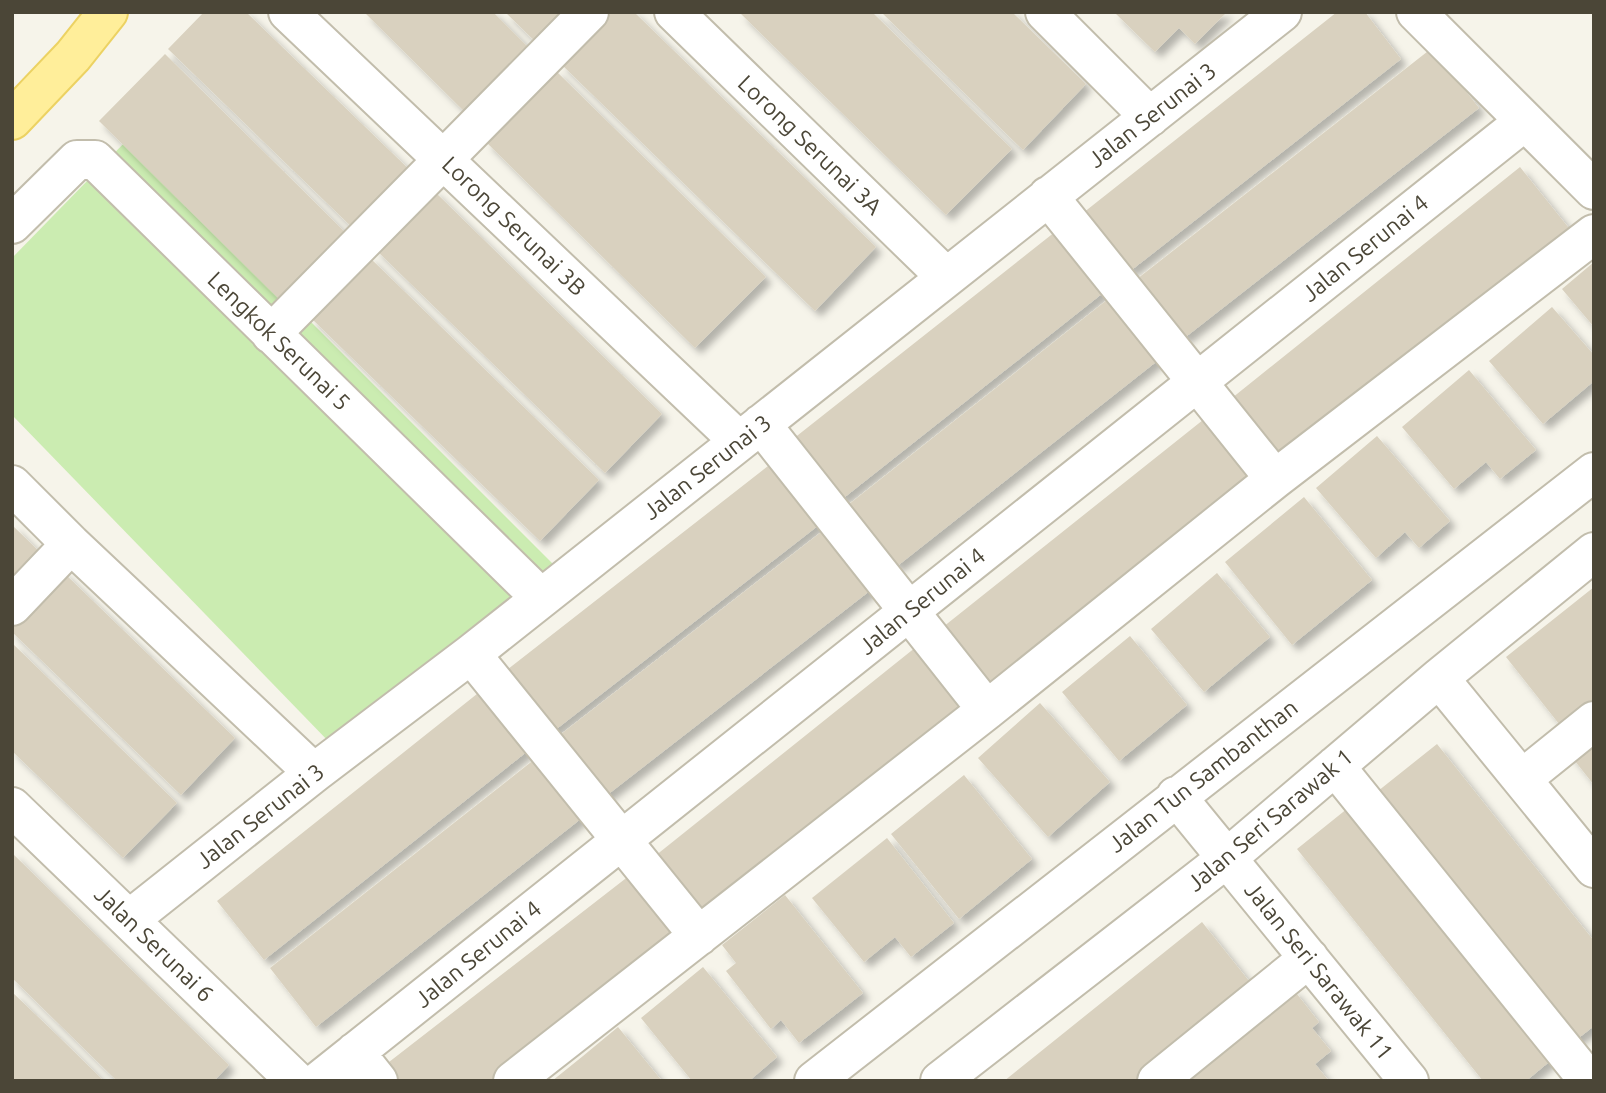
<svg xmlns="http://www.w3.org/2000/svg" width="1606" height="1093" viewBox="0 0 1606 1093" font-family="Ubuntu,sans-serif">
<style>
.green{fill:#cbecb1}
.building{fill:#d9d1bf;filter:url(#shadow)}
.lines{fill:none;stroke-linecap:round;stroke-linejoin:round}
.minor-casing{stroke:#c2bdac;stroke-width:42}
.major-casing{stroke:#ecd263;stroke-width:42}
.minor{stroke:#fff;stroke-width:38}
.major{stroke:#ffee9a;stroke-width:38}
.labels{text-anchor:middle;stroke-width:5;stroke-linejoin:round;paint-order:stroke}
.street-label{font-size:23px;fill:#4b4637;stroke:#fff}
</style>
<defs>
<filter id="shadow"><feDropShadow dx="6" dy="6" stdDeviation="3.5" flood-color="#0004"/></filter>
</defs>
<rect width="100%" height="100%" fill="#f6f4ea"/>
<path class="green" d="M128 139 561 572 333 746 12 415V258Z"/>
<path class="building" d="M204 12H246L417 177 360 235 168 49Z
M364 12H493L540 59 477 124Z
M505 12H586L546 52Z
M612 12H634L876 247 815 311 561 64Z
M739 12H872L1012 149 946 215Z
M881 12H1012L1086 84 1023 150Z
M1114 12H1227L1195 44 1179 28 1155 52Z
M1337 12H1365L1401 59 1129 272 1083 213Z
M1432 48 1479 108 1183 339 1137 279Z
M165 54 355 242 289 309 99 121Z
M556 71 766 277 695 348 486 142Z
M1520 167 1572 232 1284 463 1232 398Z
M433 190 662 414 605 473 375 249Z
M1065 224 1113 285 841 500 793 439Z
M369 257 599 480 540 541 311 318Z
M1594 262V327L1562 289Z
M1117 292 1166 354 896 567 848 505Z
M1552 307 1594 355V381L1543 424 1489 361Z
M1469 370 1536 450 1500 479 1486 462 1454 489 1402 427Z
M1213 412 1263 476 993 691 943 627Z
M1377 436 1450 521 1419 548 1405 532 1376 558 1316 488Z
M777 459 824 521 550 734 503 673Z
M1304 497 1372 580 1292 645 1225 562Z
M12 525 46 558 12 593Z
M829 526 876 586 602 799 556 738Z
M62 571 235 738 181 795 12 632V622Z
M1217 573 1270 637 1204 692 1151 629Z
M1594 587V713L1567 734 1506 657Z
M1130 636 1187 705 1119 761 1062 692Z
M12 643 177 803 123 858 12 751Z
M921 643 973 708 702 925 650 860Z
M487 686 534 746 264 960 217 901Z
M1040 703 1110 782 1048 837 978 758Z
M1594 729V785L1567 751Z
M1437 744 1594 941V1026L1572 1043 1373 795Z
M540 755 587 814 316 1027 270 968Z
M964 775 1032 859 959 919 891 834Z
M1358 800 1561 1052 1526 1081H1483L1297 849Z
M887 838 954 923 911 957 895 937 864 962 812 898Z
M12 853 229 1065 214 1081H117L12 978Z
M634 872 686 938 502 1081H389L380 1069Z
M785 895 863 993 799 1043 781 1020 771 1029 726 971 736 963 722 945Z
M1202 922 1257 991 1146 1081H1004Z
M703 967 777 1057 749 1081H692L641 1018Z
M1293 989 1319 1022 1312 1028 1331 1051 1315 1064 1329 1081H1178Z
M12 992 56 1034 104 1081H12Z
M618 1027 662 1081H552L583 1056Z"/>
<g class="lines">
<defs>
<path id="minor" d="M288 12 739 441
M674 12 946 277
M1045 12 1150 117
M1416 12 1594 190
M1048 196 1275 479
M12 224 77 160H95L541 598
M271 334 589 12
M761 424 987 710
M12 485 71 544 314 773
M12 606 71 544
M471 654 699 936
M1439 678 1594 868
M1335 766 1589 1081
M1522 779 1594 721
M1176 796 1409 1081
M12 807 296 1081
M130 919 314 773 471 654 1282 12
M355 1052 378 1081
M319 1081 1525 121
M513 1081 987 710 1275 479 1594 234
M814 1081 1594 472
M940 1081 1227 858 1439 678 1594 552
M1157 1081 1309 958"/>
<path id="major" d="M12 120 73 56 108 12"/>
</defs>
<use href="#minor" class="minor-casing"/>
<use href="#major" class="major-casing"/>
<use href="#minor" class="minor"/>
<use href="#major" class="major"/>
</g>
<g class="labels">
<g class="street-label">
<text transform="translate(1152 115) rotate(-38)" y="8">Jalan Serunai 3</text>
<text transform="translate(810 145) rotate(44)" y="8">Lorong Serunai 3A</text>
<text transform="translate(514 226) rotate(44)" y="8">Lorong Serunai 3B</text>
<text transform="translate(1365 248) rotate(-39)" y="8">Jalan Serunai 4</text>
<text transform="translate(279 341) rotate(44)" y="8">Lengkok Serunai 5</text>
<text transform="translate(707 467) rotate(-38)" y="8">Jalan Serunai 3</text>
<text transform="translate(922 601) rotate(-39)" y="8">Jalan Serunai 4</text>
<text transform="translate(1203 776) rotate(-38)" y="8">Jalan Tun Sambanthan</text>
<text transform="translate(260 816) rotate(-38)" y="8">Jalan Serunai 3</text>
<text transform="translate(1270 820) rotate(-40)" y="8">Jalan Seri Sarawak 1</text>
<text transform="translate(154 944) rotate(44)" y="8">Jalan Serunai 6</text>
<text transform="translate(478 954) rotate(-39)" y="8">Jalan Serunai 4</text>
<text transform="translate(1319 971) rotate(51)" y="8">Jalan Seri Sarawak 11</text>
</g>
</g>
<rect width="1606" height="1093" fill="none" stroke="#4b4637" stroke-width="28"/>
</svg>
